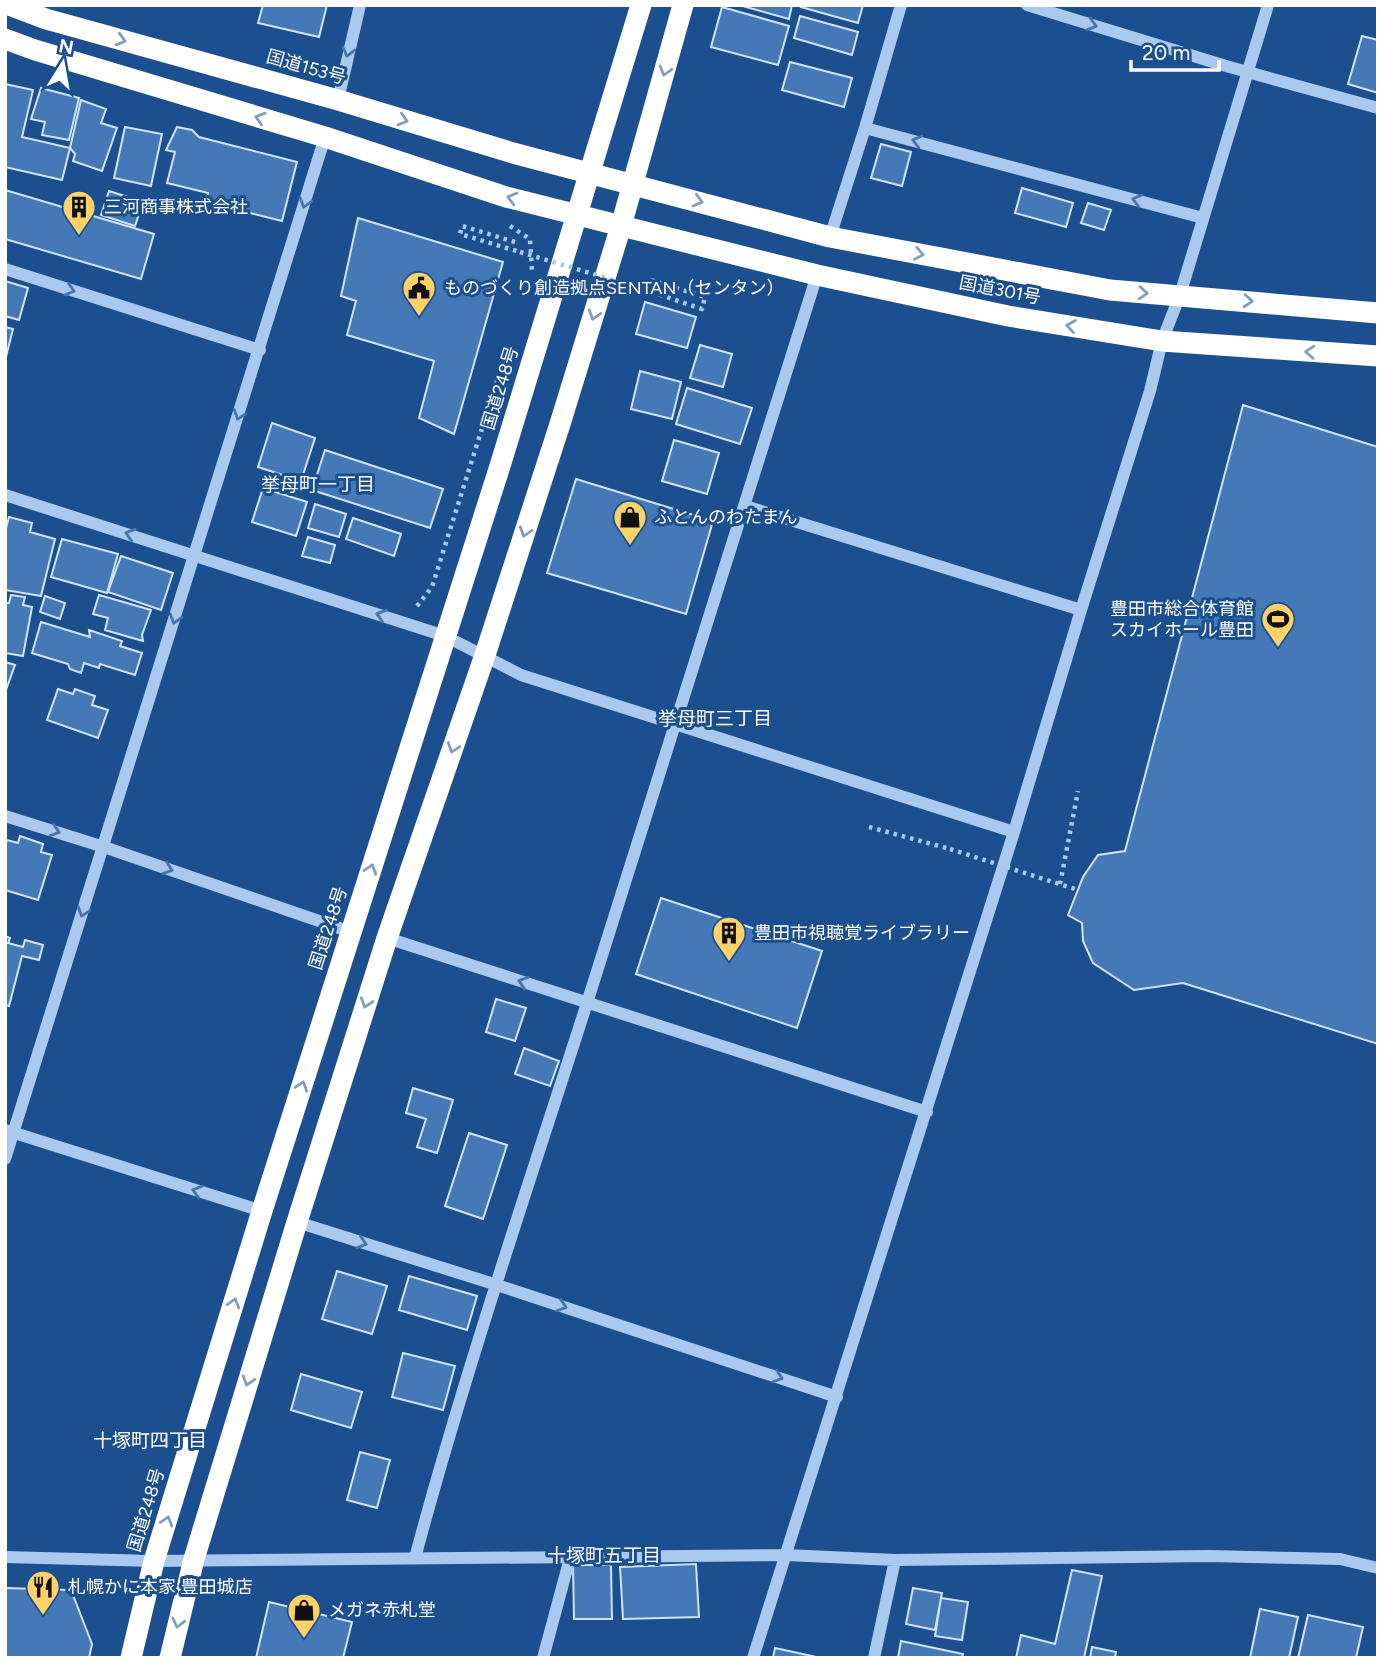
<svg xmlns="http://www.w3.org/2000/svg" width="1383" height="1663" viewBox="0 0 1383 1663" font-family="Figtree,'Noto Sans JP',sans-serif">
<style>
.building{fill:#4478b7;stroke:#cfe3fa;stroke-width:2}
.lines{fill:none;stroke-linecap:round;stroke-linejoin:round}
.path{stroke:#a9c9ee;stroke-width:4.5;stroke-dasharray:3.5 5;stroke-linecap:butt}
.minor{stroke:#a9c9ee;stroke-width:12}
.highway{stroke:#fff;stroke-width:21}
.path-bridge{stroke:#a9c9ee;stroke-width:4.5;stroke-dasharray:3.5 5;stroke-linecap:butt}
.oneway{stroke:#4674ac}
.oneway2{stroke:#829ec1}
.labels{text-anchor:middle;stroke-width:6;stroke-linejoin:round;paint-order:stroke}
.street-label{font-size:18px;fill:#fff;stroke:#1b4f8f}
.poi-label{font-size:18px;fill:#fff;stroke:#1b4f8f;text-anchor:start}
.neighbourhood-label{font-size:19px;fill:#fff;stroke:#1b4f8f}
</style>
<rect width="100%" height="100%" fill="#1b4f8f"/>
<path class="building" d="M263 5H327L319 37 258 23Z
M739 5H792L789 19Z
M802 5H863L858 23 801 7Z
M722 7 789 26 778 65 711 47Z
M800 16 858 32 852 55 794 38Z
M1362 36 1378 40V93L1348 84Z
M790 62 852 78 844 107 782 90Z
M5 84 33 90 22 137 70 148 62 180 5 167Z
M41 88 79 98 69 140 42 135 45 122 31 119Z
M81 100 106 109 101 123 117 128 102 171 73 161 75 154 70 148Z
M125 127 162 134 151 186 114 178Z
M177 127 192 130 199 137 297 162 282 221 206 202 208 193 167 183 175 152 166 150Z
M881 144 911 152 902 186 871 178Z
M1022 188 1073 203 1066 227 1015 213Z
M5 190 154 234 141 279 5 239Z
M109 191 143 202 135 226 101 215Z
M1088 203 1111 210 1104 230 1081 223Z
M358 218 503 262 454 434 419 418 434 361 347 335 356 301 341 296Z
M5 281 28 288 19 320 5 316Z
M645 302 696 317 687 348 636 334Z
M5 327 13 329 5 361Z
M700 345 732 354 723 387 690 378Z
M640 371 681 382 672 419 631 409Z
M687 388 752 408 740 444 676 424Z
M1243 405 1378 447V1044L1183 983 1134 990 1093 963 1083 941 1082 923 1068 915 1083 877 1098 855 1125 851Z
M272 423 315 438 301 481 258 467Z
M674 440 719 453 707 494 662 481Z
M325 450 443 489 430 528 312 490Z
M576 479 713 521 686 614 547 573Z
M263 488 307 502 296 536 252 522Z
M315 504 346 514 339 537 308 528Z
M9 517 32 523 30 532 55 539 41 596 5 590V532Z
M353 518 401 534 394 556 346 539Z
M308 537 335 545 330 563 302 556Z
M62 539 118 554 107 593 51 577Z
M121 556 173 573 161 610 108 592Z
M11 595 25 597 23 605 32 607 23 656 5 653V603H9Z
M99 595 151 610 142 635 143 641 105 630 108 618 93 614Z
M45 596 65 603 60 619 40 612Z
M41 622 90 637 89 630 122 641 120 646 142 653 135 675 100 664 99 668 84 663 81 673 70 669 68 664 32 653Z
M5 662 15 665 6 690H5Z
M58 689 73 694 75 689 95 696 92 705 108 710 98 738 47 720Z
M20 836 43 844 41 852 52 855 38 900 5 890V846L7 840 18 843Z
M661 898 822 951 797 1028 636 974Z
M5 936 10 938 8 943 23 947 25 940 43 945 39 960 22 956 9 1006 5 1005Z
M496 999 526 1008 515 1041 486 1032Z
M524 1048 559 1061 550 1086 515 1074Z
M413 1088 453 1100 437 1153 417 1147 426 1119 406 1113Z
M469 1133 507 1145 483 1219 445 1206Z
M337 1271 387 1286 372 1334 322 1319Z
M409 1276 477 1296 467 1330 399 1310Z
M403 1353 455 1366 443 1410 392 1397Z
M301 1374 362 1392 351 1428 291 1410Z
M360 1452 390 1460 377 1508 347 1500Z
M696 1564 699 1617 623 1619 620 1567Z
M573 1565H611L612 1619H574Z
M1072 1570 1102 1576 1084 1658H1016L1021 1635 1055 1644Z
M5 1588 71 1590 92 1644 89 1658H5Z
M913 1588 942 1593 935 1630 906 1624Z
M941 1598 968 1602 962 1640 935 1636Z
M269 1602 352 1622 343 1658H256Z
M1260 1609 1298 1617 1289 1658H1250Z
M1308 1615 1363 1627 1356 1658H1298Z
M901 1641 963 1654 962 1658H898Z
M1092 1647 1116 1652 1115 1658H1090Z
M775 1648 821 1658H773Z"/>
<g class="lines">
<path class="path" d="M510 226 530 239 532 270
M515 242 462 226 460 234 520 252
M643 289 702 309 705 297 651 280
M417 606 432 587 502 365
M869 827 950 849
M1060 884 1078 791"/>
<path class="minor" d="M1027 5 1226 66 1378 108
M338 100 360 5
M865 128 1203 218
M830 237 865 128 901 5
M5 269 260 350
M5 495 445 636 521 675 1014 832
M745 506 1081 610
M5 816 104 847 351 932
M387 938 927 1112
M5 1130 262 1211
M5 1159 325 137
M297 1222 497 1285 837 1397
M5 1557 154 1561 786 1555 895 1560 1209 1556 1340 1559 1378 1568
M415 1558C465 1371 528 1187 587 1003 665 761 741 518 817 275
M543 1658 570 1558
M753 1658 1014 832 1081 610 1150 391 1162 341 1180 295 1268 5
M874 1658 895 1560"/>
<path class="highway" d="M9 5 46 19 338 100 513 153 830 237 1110 290 1378 313
M5 39 35 50 325 137 506 197 817 275 1008 316 1162 341 1378 356
M131 1658 154 1561 262 1211 500 466 641 5
M170 1658 194 1559 297 1222 387 938 485 655 560 424 621 226 683 5"/>
<path class="path-bridge" d="M520 252 643 289
M950 849 1078 890"/>
</g>
<defs><path id="oneway-chevron" d="M-2-3.5L2.5 0L-2 3.5" fill="none" stroke-width="1.6" stroke-linecap="round" stroke-linejoin="round" transform="scale(1.75)"/></defs>
<g class="oneway">
<use href="#oneway-chevron" transform="translate(1092 25) rotate(17)"/>
<use href="#oneway-chevron" transform="translate(348 52) rotate(104)"/>
<use href="#oneway-chevron" transform="translate(917 141) rotate(-165)"/>
<use href="#oneway-chevron" transform="translate(1137 200) rotate(-165)"/>
<use href="#oneway-chevron" transform="translate(305 203) rotate(107)"/>
<use href="#oneway-chevron" transform="translate(70 290) rotate(17)"/>
<use href="#oneway-chevron" transform="translate(239 415) rotate(108)"/>
<use href="#oneway-chevron" transform="translate(130 534) rotate(-163)"/>
<use href="#oneway-chevron" transform="translate(381 615) rotate(-162)"/>
<use href="#oneway-chevron" transform="translate(175 619) rotate(107)"/>
<use href="#oneway-chevron" transform="translate(55 831) rotate(18)"/>
<use href="#oneway-chevron" transform="translate(168 869) rotate(19)"/>
<use href="#oneway-chevron" transform="translate(83 912) rotate(108)"/>
<use href="#oneway-chevron" transform="translate(523 982) rotate(-162)"/>
<use href="#oneway-chevron" transform="translate(197 1191) rotate(-163)"/>
<use href="#oneway-chevron" transform="translate(362 1243) rotate(17)"/>
<use href="#oneway-chevron" transform="translate(562 1306) rotate(18)"/>
<use href="#oneway-chevron" transform="translate(778 1377) rotate(18)"/>
</g>
<g class="oneway2">
<use href="#oneway-chevron" transform="translate(121 40) rotate(16)"/>
<use href="#oneway-chevron" transform="translate(665 71) rotate(106)"/>
<use href="#oneway-chevron" transform="translate(260 118) rotate(-163)"/>
<use href="#oneway-chevron" transform="translate(403 120) rotate(17)"/>
<use href="#oneway-chevron" transform="translate(512 198) rotate(-165)"/>
<use href="#oneway-chevron" transform="translate(698 201) rotate(16)"/>
<use href="#oneway-chevron" transform="translate(919 254) rotate(11)"/>
<use href="#oneway-chevron" transform="translate(1143 293) rotate(4)"/>
<use href="#oneway-chevron" transform="translate(1248 301) rotate(5)"/>
<use href="#oneway-chevron" transform="translate(594 315) rotate(107)"/>
<use href="#oneway-chevron" transform="translate(1071 326) rotate(-171)"/>
<use href="#oneway-chevron" transform="translate(1310 352) rotate(-176)"/>
<use href="#oneway-chevron" transform="translate(525 532) rotate(108)"/>
<use href="#oneway-chevron" transform="translate(453 748) rotate(109)"/>
<use href="#oneway-chevron" transform="translate(371 869) rotate(-72)"/>
<use href="#oneway-chevron" transform="translate(366 1003) rotate(108)"/>
<use href="#oneway-chevron" transform="translate(302 1086) rotate(-72)"/>
<use href="#oneway-chevron" transform="translate(234 1303) rotate(-73)"/>
<use href="#oneway-chevron" transform="translate(248 1381) rotate(107)"/>
<use href="#oneway-chevron" transform="translate(167 1521) rotate(-73)"/>
<use href="#oneway-chevron" transform="translate(178 1623) rotate(104)"/>
</g>
<defs>
<symbol id="building-pin" viewBox="-11 -11 22 30"><path d="M0 17L-7.5 6A9.5 9.5 0 1 1 7.5 6Z" fill="#ffd166" stroke="#1b4f8f"/><path d="M-4-6H4V6H1V3H-1V6H-4ZM-2.5-4.3h1.7v1.8h-1.7ZM.8-4.3h1.7v1.8H.8ZM-2.5-1h1.7V.8h-1.7ZM.8-1h1.7V.8H.8Z" fill="#111"/></symbol>
<symbol id="civic-pin" viewBox="-11 -11 22 30"><path d="M0 17L-7.5 6A9.5 9.5 0 1 1 7.5 6Z" fill="#ffd166" stroke="#1b4f8f"/><path d="M-.6-6.5H3V-4.5H.6V-3L4-1V1h2V6H-6V1h2V-1L-.6-3ZM-1.2 2.5V6h2.4V2.5Z" fill="#111"/></symbol>
<symbol id="shop-pin" viewBox="-11 -11 22 30"><path d="M0 17L-7.5 6A9.5 9.5 0 1 1 7.5 6Z" fill="#ffd166" stroke="#1b4f8f"/><path d="M-5-2.5h2.3a2.7 3.5 0 0 1 5.4 0H5L5.5 6h-11ZM-1.5-2.5h3a1.5 2.3 0 0 0-3 0Z" fill="#111"/></symbol>
<symbol id="stadium-pin" viewBox="-11 -11 22 30"><path d="M0 17L-7.5 6A9.5 9.5 0 1 1 7.5 6Z" fill="#ffd166" stroke="#1b4f8f"/><path d="M0-5a6.5 5 0 1 0 0 10a6.5 5 0 1 0 0-10ZM-3.5-1.8h7v3.6h-7Z" fill="#111"/></symbol>
<symbol id="restaurant-pin" viewBox="-11 -11 22 30"><path d="M0 17L-7.5 6A9.5 9.5 0 1 1 7.5 6Z" fill="#ffd166" stroke="#1b4f8f"/><path d="M-5-6h1v4h1v-4h1v4h1v-4h1v5L-1.5 .5V6h-2V.5L-5-1ZM5-6V6H3V1.5H1.5Q1.5-4 5-6Z" fill="#111"/></symbol>
</defs>
<g fill-rule="evenodd">
<use href="#building-pin" x="60" y="188" width="38" height="52"/>
<use href="#civic-pin" x="400" y="269" width="38" height="52"/>
<use href="#shop-pin" x="611" y="498" width="38" height="52"/>
<use href="#stadium-pin" x="1259" y="600" width="38" height="52"/>
<use href="#building-pin" x="710" y="914" width="38" height="52"/>
<use href="#restaurant-pin" x="24" y="1568" width="38" height="52"/>
<use href="#shop-pin" x="285" y="1591" width="38" height="52"/>
</g>
<g class="labels">
<g class="street-label">
<text transform="translate(306 67) rotate(16)" y="6">国道153号</text>
<text transform="translate(1000 290) rotate(11)" y="6">国道301号</text>
<text transform="translate(500 388) rotate(-73)" y="6">国道248号</text>
<text transform="translate(328 928) rotate(-72)" y="6">国道248号</text>
<text transform="translate(146 1510) rotate(-73)" y="6">国道248号</text>
</g>
<g class="poi-label">
<text x="104" y="213">三河商事株式会社</text>
<text x="444" y="294">ものづくり創造拠点SENTAN（センタン）</text>
<text x="654" y="523">ふとんのわたまん</text>
<text x="1254" y="615" text-anchor="end">豊田市総合体育館<tspan x="1254" dy="21">スカイホール豊田</tspan></text>
<text x="754" y="939">豊田市視聴覚ライブラリー</text>
<text x="68" y="1593">札幌かに本家 豊田城店</text>
<text x="328" y="1616">メガネ赤札堂</text>
</g>
<g class="neighbourhood-label">
<text x="318" y="491">挙母町一丁目</text>
<text x="715" y="725">挙母町三丁目</text>
<text x="150" y="1447">十塚町四丁目</text>
<text x="604" y="1562">十塚町五丁目</text>
</g>
</g>
<rect width="1383" height="1663" fill="none" stroke="#ffffff" stroke-width="14"/>
<g transform="translate(63 63) rotate(11)" stroke="#1b4f8f" stroke-width="5" paint-order="stroke">
<path d="M0-5L12 26L0 18L-12 26Z" fill="#ffffff"/>
<text y="-10" font-size="19" font-weight="bold" text-anchor="middle" fill="#ffffff">N</text>
</g>
<path d="M1131 60v10h88v-10" fill="none" stroke="#ffffff" stroke-width="3.5"/>
<text x="1142" y="60" font-size="21" fill="#ffffff" stroke="#1b4f8f" stroke-width="5" paint-order="stroke">20 m</text>
</svg>
